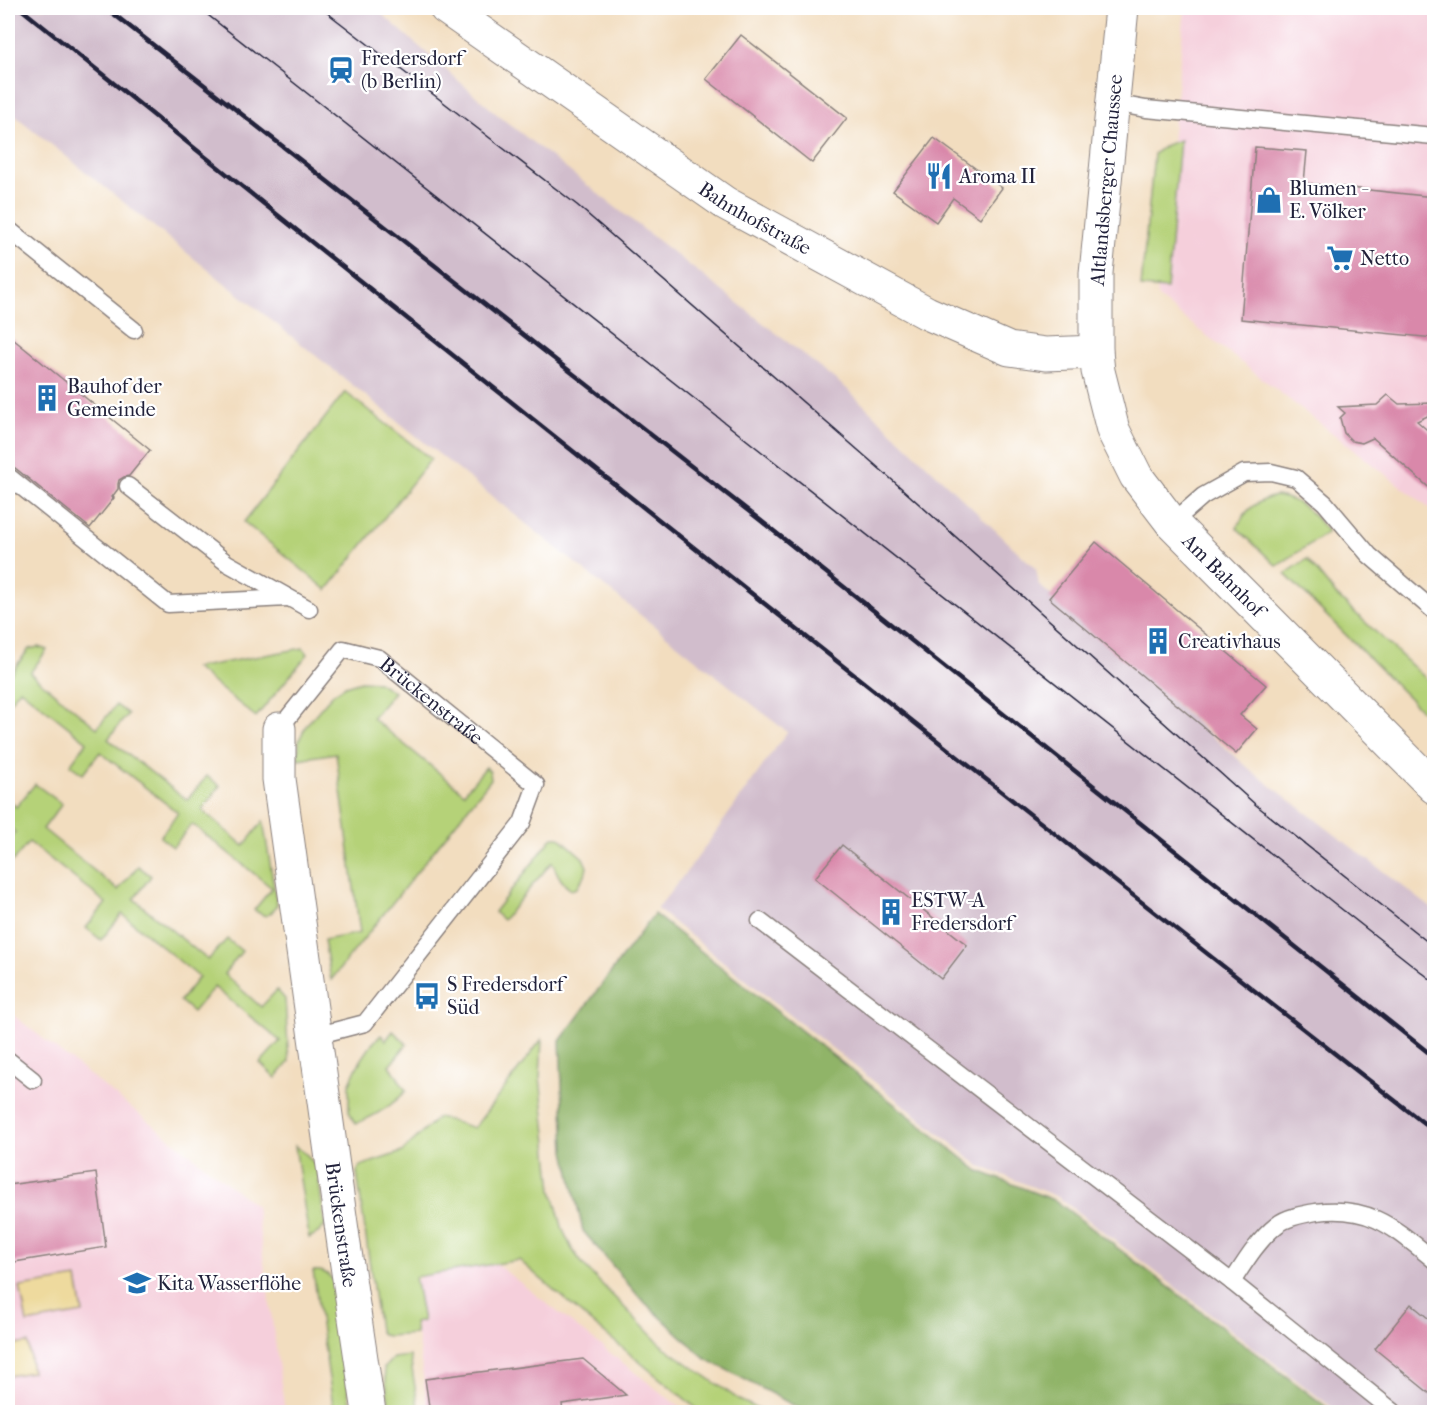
<svg xmlns="http://www.w3.org/2000/svg" width="1442" height="1420" viewBox="0 0 1442 1420" font-family="'IM FELL French Canon',serif">
<style>
.built{fill:#f5cfdb}
.industrial{fill:#d1bdcc}
.green{fill:#b5d278;stroke:#6c7a5a;stroke-width:1.5}
.forest{fill:#90b468;stroke:#596b52;stroke-width:1.5}
.sand{fill:#eeda9e;stroke:#887e6c;stroke-width:1.5}
.building{fill:#d988aa}
.lines{fill:none;stroke-linecap:round;stroke-linejoin:round}
.lane-casing{stroke:#8a807d;stroke-width:19}
.street-casing{stroke:#8a807d;stroke-width:35}
.secondary-casing{stroke:#8a807d;stroke-width:35}
.lane{stroke:#fff;stroke-width:16}
.street{stroke:#fff;stroke-width:33}
.secondary{stroke:#fff;stroke-width:33}
.tram{stroke:#22223b;stroke-width:1.5}
.rail{stroke:#22223b;stroke-width:4.5}
.labels{text-anchor:middle;stroke-width:4.5;stroke-linejoin:round;paint-order:stroke}
.poi-label{font-size:20px;fill:#22223b;stroke:#fff;text-anchor:start}
.street-label{font-size:20px;fill:#22223b;stroke:#fff}
</style>
<rect width="100%" height="100%" fill="#fff"/>
<filter id="ink" filterUnits="userSpaceOnUse"><feTurbulence type="fractalNoise" baseFrequency=".0167" numOctaves="2"/><feDisplacementMap in="SourceGraphic" scale="12" xChannelSelector="R" yChannelSelector="G"/><feConvolveMatrix kernelMatrix="1 2 1 2 8 2 1 2 1" color-interpolation-filters="sRGB"/></filter>
<filter id="wash" filterUnits="userSpaceOnUse"><feTurbulence type="fractalNoise" baseFrequency=".008" numOctaves="4" result="noise"/><feDisplacementMap in="SourceGraphic" scale="24" xChannelSelector="R" yChannelSelector="G"/><feGaussianBlur stdDeviation="1.35" result="paint"/><feColorMatrix in="noise" values="0 0 0 0 0 0 0 0 0 0 0 0 0 0 0 0 0 1.4 0 .05"/><feComposite in="paint" operator="in"/></filter>
<g filter="url(#wash)">
<rect width="100%" height="100%" fill="#f2ddbf"/>
<path class="built" d="M1185 8H1434V512L1157 297Z
M8 1011 256 1206 285 1412H8Z
M455 1232 686 1412H428L411 1289Z"/>
<path class="industrial" d="M8 8H375L499 116 846 388 1036 569 1039 585 1253 772 1434 910V1412H1338L1058 1197 980 1166 657 909 695 861 787 732 8 110Z"/>
<path class="green" d="M1180 140 1167 289 1141 287 1154 154 1166 145Z
M345 392 431 459 327 590 244 522Z
M1275 496C1301 499 1313 513 1328 532L1277 566 1237 528C1245 510 1256 501 1275 496Z
M1307 559 1336 595 1434 686V723L1285 574Z
M38 647 47 650 30 673 97 728 116 705 128 714 108 739 187 800 207 776 220 786 202 810 244 846 263 821 277 905 272 912 266 916 261 914 254 910 272 888 192 824 173 847 160 837 178 813 100 752 83 774 70 765 87 742 20 689 8 704V677L29 649Z
M303 648 308 654 256 717 195 668Z
M361 681 378 682 394 692 372 718 464 793 486 767 490 772 491 779 331 980 324 940 360 933 336 753 298 759 299 740 307 724 332 695 345 686Z
M35 784 62 804 43 829 118 890 138 866 151 876 134 899 208 960 227 939 242 951 224 974 261 1007 277 990 285 999 289 1062 276 1078 260 1063 280 1041 214 987 193 1012 180 1001 199 977 122 914 101 940 86 928 106 903 29 842 8 867V841L15 832 8 826V800L16 807Z
M553 837H559L583 858 587 867 585 875 580 882 577 888 571 890C561 883 557 873 552 862L503 920 494 912Z
M393 1031 407 1044 390 1065 406 1091C391 1107 375 1116 355 1124L349 1111V1085L358 1065 372 1044 381 1035 386 1040Z
M542 1039 540 1077 552 1190 563 1230 572 1249 585 1267 660 1344 741 1401 766 1412H701L592 1323 519 1260 415 1277 423 1321 414 1323 416 1334 388 1336 382 1335 379 1330 357 1173 360 1166 402 1152 438 1117 474 1128Z
M295 1146 307 1155 317 1167 325 1226 318 1233 309 1238Z
M313 1271C324 1270 329 1274 335 1283L351 1412H334Z
M410 1356 419 1412H390L384 1368 393 1358Z"/>
<path class="forest" d="M654 914 979 1171 1056 1201 1333 1412H806L706 1359 640 1298 583 1231 565 1151 560 1041Z"/>
<path class="sand" d="M77 1278 83 1313 27 1323 20 1287Z
M28 1343 32 1372 8 1376V1346Z"/>
<g id="blocks">
<path class="building" d="M741 35 847 118 812 163 706 79Z
M934 138 1002 188 980 218 953 198 936 222 893 191Z
M1255 147 1307 151 1304 183 1434 197V338L1241 319Z
M8 335 150 450 129 476 124 477 119 480 118 484V489L112 497 114 498 90 528 15 468 8 466Z
M1388 395 1399 404 1434 403V413L1417 421 1434 436V492L1373 438 1362 443 1352 441 1344 433 1340 418 1345 413 1338 407 1377 405Z
M1096 542 1266 685 1240 715 1257 729 1236 754 1049 598Z
M842 845 967 945 941 979 815 878Z
M96 1173 106 1247 8 1263V1185Z
M1411 1304 1434 1323V1397L1375 1349Z
M583 1359 626 1395 562 1404 563 1413H430L425 1379Z"/>
</g>
</g>
<g filter="url(#ink)">
<use href="#blocks" fill-opacity="0" stroke="#8a807d" stroke-width="1.5"/>
<g class="lines">
<defs>
<g id="lane">
<path d="M1113 103 1146 109 1434 136"/>
<path d="M8 229 134 330"/>
<path d="M8 476 168 604 288 598"/>
<path d="M128 486 227 563 309 609"/>
<path d="M1172 523 1203 496 1244 473 1271 472 1296 478 1325 503 1369 555 1434 611"/>
<path id="s1" d="M279 729 343 649 379 658 536 785 522 823 365 1023 315 1036"/>
<path d="M760 921 1232 1282 1394 1412"/>
<path d="M8 1060 33 1080"/>
<path d="M1232 1282C1245 1262 1258 1240 1277 1225 1287 1217 1304 1214 1316 1212 1371 1205 1394 1228 1434 1260"/>
</g>
<g id="street">
<path id="s2" d="M446 8 725 203 927 313 1009 349 1046 354 1096 352"/>
<path id="s3" d="M279 729V779L344 1245 369 1412"/>
</g>
<g id="secondary">
<path id="s4" d="M1122 8 1096 273V352L1098 371 1113 430 1136 476 1172 523 1434 787"/>
</g>
</defs>
<use href="#lane" class="lane-casing"/>
<use href="#street" class="street-casing"/>
<use href="#secondary" class="secondary-casing"/>
<use href="#lane" class="lane"/>
<use href="#street" class="street"/>
<use href="#secondary" class="secondary"/>
<path class="tram" d="M199 8 1434 982
M321 8 577 205 881 470 1256 805 1434 947"/>
<path class="rail" d="M20 8C489 385 959 761 1434 1131
M106 8 760 520 1434 1057"/>
</g>
</g>
<defs>
<symbol id="station-bare" viewBox="-9 -9 18 18"><path d="M-3-6H3Q5-6 5-4V2Q5 4 3 4L4.5 6H3L1.5 4h-3L-3 6H-4.5L-3 4Q-5 4-5 2V-4Q-5-6-3-6ZM-3.5-4v3h7v-3ZM-3.5 1v1.5H-2V1ZM2 1v1.5H3.5V1Z" fill="#1f6fb2" stroke="#fff" stroke-width="2.5" paint-order="stroke"/></symbol>
<symbol id="restaurant-bare" viewBox="-9 -9 18 18"><path d="M-5-6h1v4h1v-4h1v4h1v-4h1v5L-1.5 .5V6h-2V.5L-5-1ZM5-6V6H3V1.5H1.5Q1.5-4 5-6Z" fill="#1f6fb2" stroke="#fff" stroke-width="2.5" paint-order="stroke"/></symbol>
<symbol id="shop-bare" viewBox="-9 -9 18 18"><path d="M-5-2.5h2.3a2.7 3.5 0 0 1 5.4 0H5L5.5 6h-11ZM-1.5-2.5h3a1.5 2.3 0 0 0-3 0Z" fill="#1f6fb2" stroke="#fff" stroke-width="2.5" paint-order="stroke"/></symbol>
<symbol id="supermarket-bare" viewBox="-9 -9 18 18"><path d="M-6-5.5h2.5l.6 2H6L4.5 2H-2.5L-4.4-4H-6ZM-1.5 3.2a1.3 1.3 0 1 0 .1 0ZM3 3.2a1.3 1.3 0 1 0 .1 0Z" fill="#1f6fb2" stroke="#fff" stroke-width="2.5" paint-order="stroke"/></symbol>
<symbol id="building-bare" viewBox="-9 -9 18 18"><path d="M-4-6H4V6H1V3H-1V6H-4ZM-2.5-4.3h1.7v1.8h-1.7ZM.8-4.3h1.7v1.8H.8ZM-2.5-1h1.7V.8h-1.7ZM.8-1h1.7V.8H.8Z" fill="#1f6fb2" stroke="#fff" stroke-width="2.5" paint-order="stroke"/></symbol>
<symbol id="bus-bare" viewBox="-9 -9 18 18"><path d="M-5-6H5V4H4V6H2V4H-2V6H-4V4H-5ZM-3.5-4V0h7V-4ZM-3.5 1.2v1.5H-2V1.2ZM2 1.2v1.5H3.5V1.2Z" fill="#1f6fb2" stroke="#fff" stroke-width="2.5" paint-order="stroke"/></symbol>
<symbol id="school-bare" viewBox="-9 -9 18 18"><path d="M0-5L7-2L0 1L-7-2ZM-4 1L0 2.5L4 1V4Q0 6-4 4Z" fill="#1f6fb2" stroke="#fff" stroke-width="2.5" paint-order="stroke"/></symbol>
</defs>
<g fill-rule="evenodd">
<use href="#station-bare" x="322" y="51" width="38" height="38"/>
<use href="#restaurant-bare" x="920" y="157" width="38" height="38"/>
<use href="#shop-bare" x="1250" y="181" width="38" height="38"/>
<use href="#supermarket-bare" x="1321" y="239" width="38" height="38"/>
<use href="#building-bare" x="28" y="379" width="38" height="38"/>
<use href="#building-bare" x="1139" y="622" width="38" height="38"/>
<use href="#building-bare" x="872" y="893" width="38" height="38"/>
<use href="#bus-bare" x="408" y="977" width="38" height="38"/>
<use href="#school-bare" x="118" y="1264" width="38" height="38"/>
</g>
<g class="labels">
<g class="poi-label">
<text x="361" y="65">Fredersdorf<tspan x="361" dy="23">(b Berlin)</tspan></text>
<text x="959" y="183">Aroma II</text>
<text x="1289" y="195">Blumen -<tspan x="1289" dy="23">E. Völker</tspan></text>
<text x="1360" y="265">Netto</text>
<text x="67" y="393">Bauhof der<tspan x="67" dy="23">Gemeinde</tspan></text>
<text x="1178" y="648">Creativhaus</text>
<text x="911" y="907">ESTW-A<tspan x="911" dy="23">Fredersdorf</tspan></text>
<text x="447" y="991">S Fredersdorf<tspan x="447" dy="23">Süd</tspan></text>
<text x="157" y="1290">Kita Wasserflöhe</text>
</g>
<g class="street-label">
<text transform="translate(1106 180) rotate(-85)" y="7">Altlandsberger Chaussee</text>
<text dy="7" stroke="none"><textPath href="#s2" startOffset="374">Bahnhofstraße</textPath></text>
<text dy="7" stroke="none"><textPath href="#s4" startOffset="609">Am Bahnhof</textPath></text>
<text dy="7" stroke="none"><textPath href="#s1" startOffset="207">Brückenstraße</textPath></text>
<text dy="7" stroke="none"><textPath href="#s3" startOffset="500">Brückenstraße</textPath></text>
</g>
</g>
<rect width="1442" height="1420" fill="none" stroke="#fff" stroke-width="30"/>
</svg>
